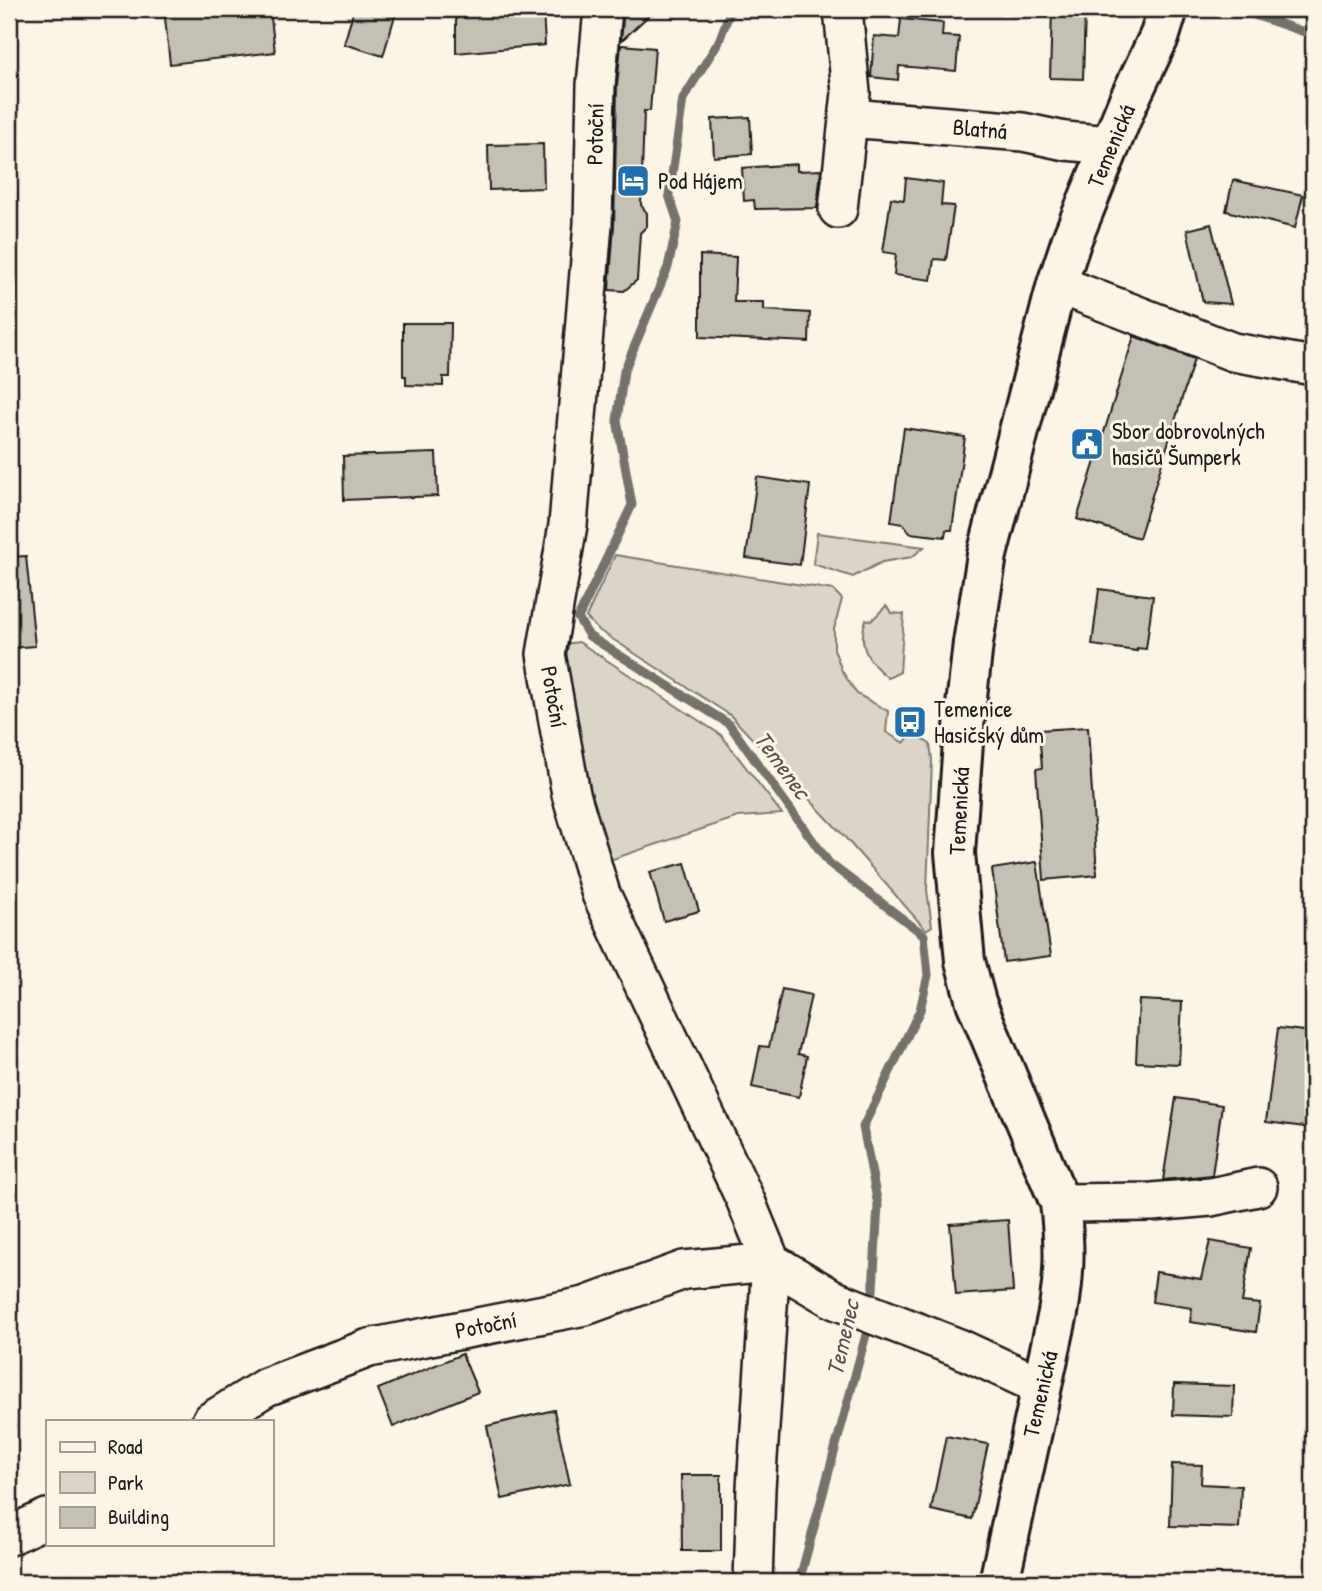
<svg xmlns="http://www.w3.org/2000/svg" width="1322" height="1591" viewBox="0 0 1322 1591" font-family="'Patrick Hand',sans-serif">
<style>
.green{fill:#dbd5c8;stroke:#7c7872;stroke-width:2}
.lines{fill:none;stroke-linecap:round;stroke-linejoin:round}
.stream{stroke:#75726c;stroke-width:9}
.building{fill:#c4c0b3;stroke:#1c1c1c;stroke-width:2}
.minor-casing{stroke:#1c1c1c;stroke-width:42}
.tertiary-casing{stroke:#1c1c1c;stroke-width:44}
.minor{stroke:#fcf5e5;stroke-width:37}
.tertiary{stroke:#fcf5e5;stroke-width:38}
.labels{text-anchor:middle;stroke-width:6;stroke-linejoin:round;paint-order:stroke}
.street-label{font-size:23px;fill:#1c1c1c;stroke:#fcf5e5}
.poi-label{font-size:23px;fill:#1c1c1c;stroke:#fcf5e5;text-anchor:start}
.water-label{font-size:24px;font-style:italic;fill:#575551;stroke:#fcf5e5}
</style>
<rect width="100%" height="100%" fill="#fcf5e5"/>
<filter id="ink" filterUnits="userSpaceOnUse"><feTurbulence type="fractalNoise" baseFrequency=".0143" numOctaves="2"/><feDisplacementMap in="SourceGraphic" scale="14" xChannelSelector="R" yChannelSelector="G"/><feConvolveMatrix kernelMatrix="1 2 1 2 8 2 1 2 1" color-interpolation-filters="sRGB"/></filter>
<g filter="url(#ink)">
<path class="green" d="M817 533 924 547 912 557 882 562 853 577 813 564Z
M615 555 833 590 842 599 834 629V649L842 671 857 694 888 711 886 732 904 743 912 733 930 744 932 760 927 890 932 926 926 930 843 835 730 715 597 629 586 617Z
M886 606 892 613 904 614 900 672 888 678C868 662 857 646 866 619L871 621Z
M579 642 721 735 782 814 738 817 598 864 555 645Z"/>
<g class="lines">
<path class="stream" d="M731 9 719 41 683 99 669 195 678 222 668 267 624 371 617 420 632 505 578 618 589 636 729 724 829 863 924 935 928 975 920 1010 863 1127 878 1205 872 1307
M1237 9 1313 35
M799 1582 870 1320"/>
</g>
<path class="building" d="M164 9H270L275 52 170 64Z
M354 9H397L383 56 344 44Z
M456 9H543L545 45 456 53Z
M624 9H656L621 41Z
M1052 9H1085L1083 79 1050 78Z
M901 19 943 23 942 36 959 37 956 71 899 66 898 80 871 77 874 36 899 38Z
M621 45 655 48 650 111H644L641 205 647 213V226L640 233 637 280 624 291 609 290 614 226 617 86Z
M750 117 752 154 714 157 712 119Z
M543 144 544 188 489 190 488 145Z
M797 164V171L821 170 817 208 755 209 754 200 744 201 742 168Z
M906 178 943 183 941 205 954 206 946 260 934 259 931 280 894 275 896 254 883 252 891 198 904 200Z
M1233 180 1303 195 1295 228 1226 211Z
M1211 224 1231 304 1203 302 1187 230Z
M700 255 736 257 734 302H764V310L810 313 809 342 700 337Z
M403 323H451L450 377H443V386L406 385V376H403Z
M1134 336 1194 359 1139 538 1077 519Z
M904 428 965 437 952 530H946L945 537 910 533 903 524 891 522Z
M436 453 438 496 344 500 343 456Z
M757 477 810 485 800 565 746 558Z
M26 556 35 646 9 648V557Z
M1099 589 1153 596 1146 649 1137 648V651L1092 645Z
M1088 727 1097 875 1044 880 1036 769 1042 768 1039 730Z
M1037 862 1051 956 1004 962 992 869Z
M685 863 699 911 664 921 650 872Z
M782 989 811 995 798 1054 807 1056 799 1097 752 1087 760 1046 769 1047Z
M1139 1000 1182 1002 1179 1064 1136 1062Z
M1278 1028 1313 1032V1128L1266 1122Z
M1176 1098 1222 1105 1212 1175 1163 1180Z
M1008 1220 1013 1291 956 1295 950 1224Z
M1210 1241 1251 1248 1242 1302 1260 1304 1256 1332 1190 1322 1192 1308 1152 1302 1156 1272 1201 1279Z
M462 1354 478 1392 393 1427 378 1389Z
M1174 1384 1234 1386 1233 1417 1173 1415Z
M554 1410 570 1484 502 1499 487 1426Z
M946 1436 988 1444 972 1519 931 1510Z
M1172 1464 1202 1465 1201 1484 1241 1486 1239 1528 1170 1526Z
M681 1475H721V1551H682Z"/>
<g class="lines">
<defs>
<path id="minor" d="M603 9 596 85 593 224 568 525 546 654 571 794 601 894 745 1199 771 1262 756 1488 753 1582
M849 118 1023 132 1065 141 1111 145
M838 209 851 93 843 9
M1057 284 1233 352 1313 366
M1060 1203 1152 1202 1211 1197 1258 1187
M211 1421 266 1387 369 1348 585 1306 684 1270 771 1262 835 1300 959 1348 1041 1386
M9 1536 47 1518"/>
<path id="tertiary" d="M999 1582 1058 1313C1065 1272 1065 1245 1060 1203L976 1002 965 961 955 853 965 715 973 643 987 555 1057 284 1072 239 1128 102 1160 35 1168 9"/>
</defs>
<use href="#minor" class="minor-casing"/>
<use href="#tertiary" class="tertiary-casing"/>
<use href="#minor" class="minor"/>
<use href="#tertiary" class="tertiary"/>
</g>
</g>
<defs>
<symbol id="hotel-square" viewBox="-11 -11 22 22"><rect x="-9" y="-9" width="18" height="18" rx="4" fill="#1f6fb2" stroke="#fcf5e5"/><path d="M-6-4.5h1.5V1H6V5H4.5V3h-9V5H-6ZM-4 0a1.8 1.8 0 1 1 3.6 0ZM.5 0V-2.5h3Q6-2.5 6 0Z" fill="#fff"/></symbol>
<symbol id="civic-square" viewBox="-11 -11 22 22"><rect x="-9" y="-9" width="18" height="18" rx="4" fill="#1f6fb2" stroke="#fcf5e5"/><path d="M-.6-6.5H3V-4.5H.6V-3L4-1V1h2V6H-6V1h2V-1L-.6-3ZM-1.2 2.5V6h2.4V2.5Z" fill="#fff"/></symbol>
<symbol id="bus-square" viewBox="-11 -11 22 22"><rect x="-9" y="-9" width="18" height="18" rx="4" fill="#1f6fb2" stroke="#fcf5e5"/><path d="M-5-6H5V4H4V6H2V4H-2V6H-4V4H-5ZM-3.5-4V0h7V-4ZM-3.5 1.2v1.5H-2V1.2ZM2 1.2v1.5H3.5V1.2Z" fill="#fff"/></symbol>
</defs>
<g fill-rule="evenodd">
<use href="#hotel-square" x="614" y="162" width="38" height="38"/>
<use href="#civic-square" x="1068" y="425" width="38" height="38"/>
<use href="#bus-square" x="891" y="703" width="38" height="38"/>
</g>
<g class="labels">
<g class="street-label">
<text transform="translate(980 129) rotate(5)" y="8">Blatná</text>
<text transform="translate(595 134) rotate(-89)" y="8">Potoční</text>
<text transform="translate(1111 146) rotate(-67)" y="8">Temenická</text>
<text transform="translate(554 697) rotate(80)" y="8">Potoční</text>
<text transform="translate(959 811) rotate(-87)" y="8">Temenická</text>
<text transform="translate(486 1325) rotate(-11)" y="8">Potoční</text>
<text transform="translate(1040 1394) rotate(-77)" y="8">Temenická</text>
</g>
<g class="poi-label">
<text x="658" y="189">Pod Hájem</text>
<text x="1112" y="439">Sbor dobrovolných<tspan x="1112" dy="26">hasičů Šumperk</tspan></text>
<text x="934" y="717">Temenice<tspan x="934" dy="26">Hasičský dům</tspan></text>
</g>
<g class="water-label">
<text transform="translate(782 765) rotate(54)" y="8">Temenec</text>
<text transform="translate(843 1338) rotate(-77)" y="8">Temenec</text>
</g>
</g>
<rect width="1322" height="1591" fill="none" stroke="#fcf5e5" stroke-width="35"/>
<rect x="18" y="18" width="1287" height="1556" fill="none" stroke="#1c1c1c" stroke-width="2.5" filter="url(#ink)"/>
<rect x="46" y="1420" width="228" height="126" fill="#fcf5e5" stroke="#a29e95" stroke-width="2"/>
<rect x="60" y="1442" width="35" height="10" fill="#fcf5e5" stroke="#a29e95" stroke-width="2"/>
<text x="108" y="1454" font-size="21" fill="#1c1c1c">Road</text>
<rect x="60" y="1472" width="35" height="21" fill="#dbd5c8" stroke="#a29e95" stroke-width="2"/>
<text x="108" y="1490" font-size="21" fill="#1c1c1c">Park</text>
<rect x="60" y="1507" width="35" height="21" fill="#c4c0b3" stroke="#a29e95" stroke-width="2"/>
<text x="108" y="1524" font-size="21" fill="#1c1c1c">Building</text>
</svg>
